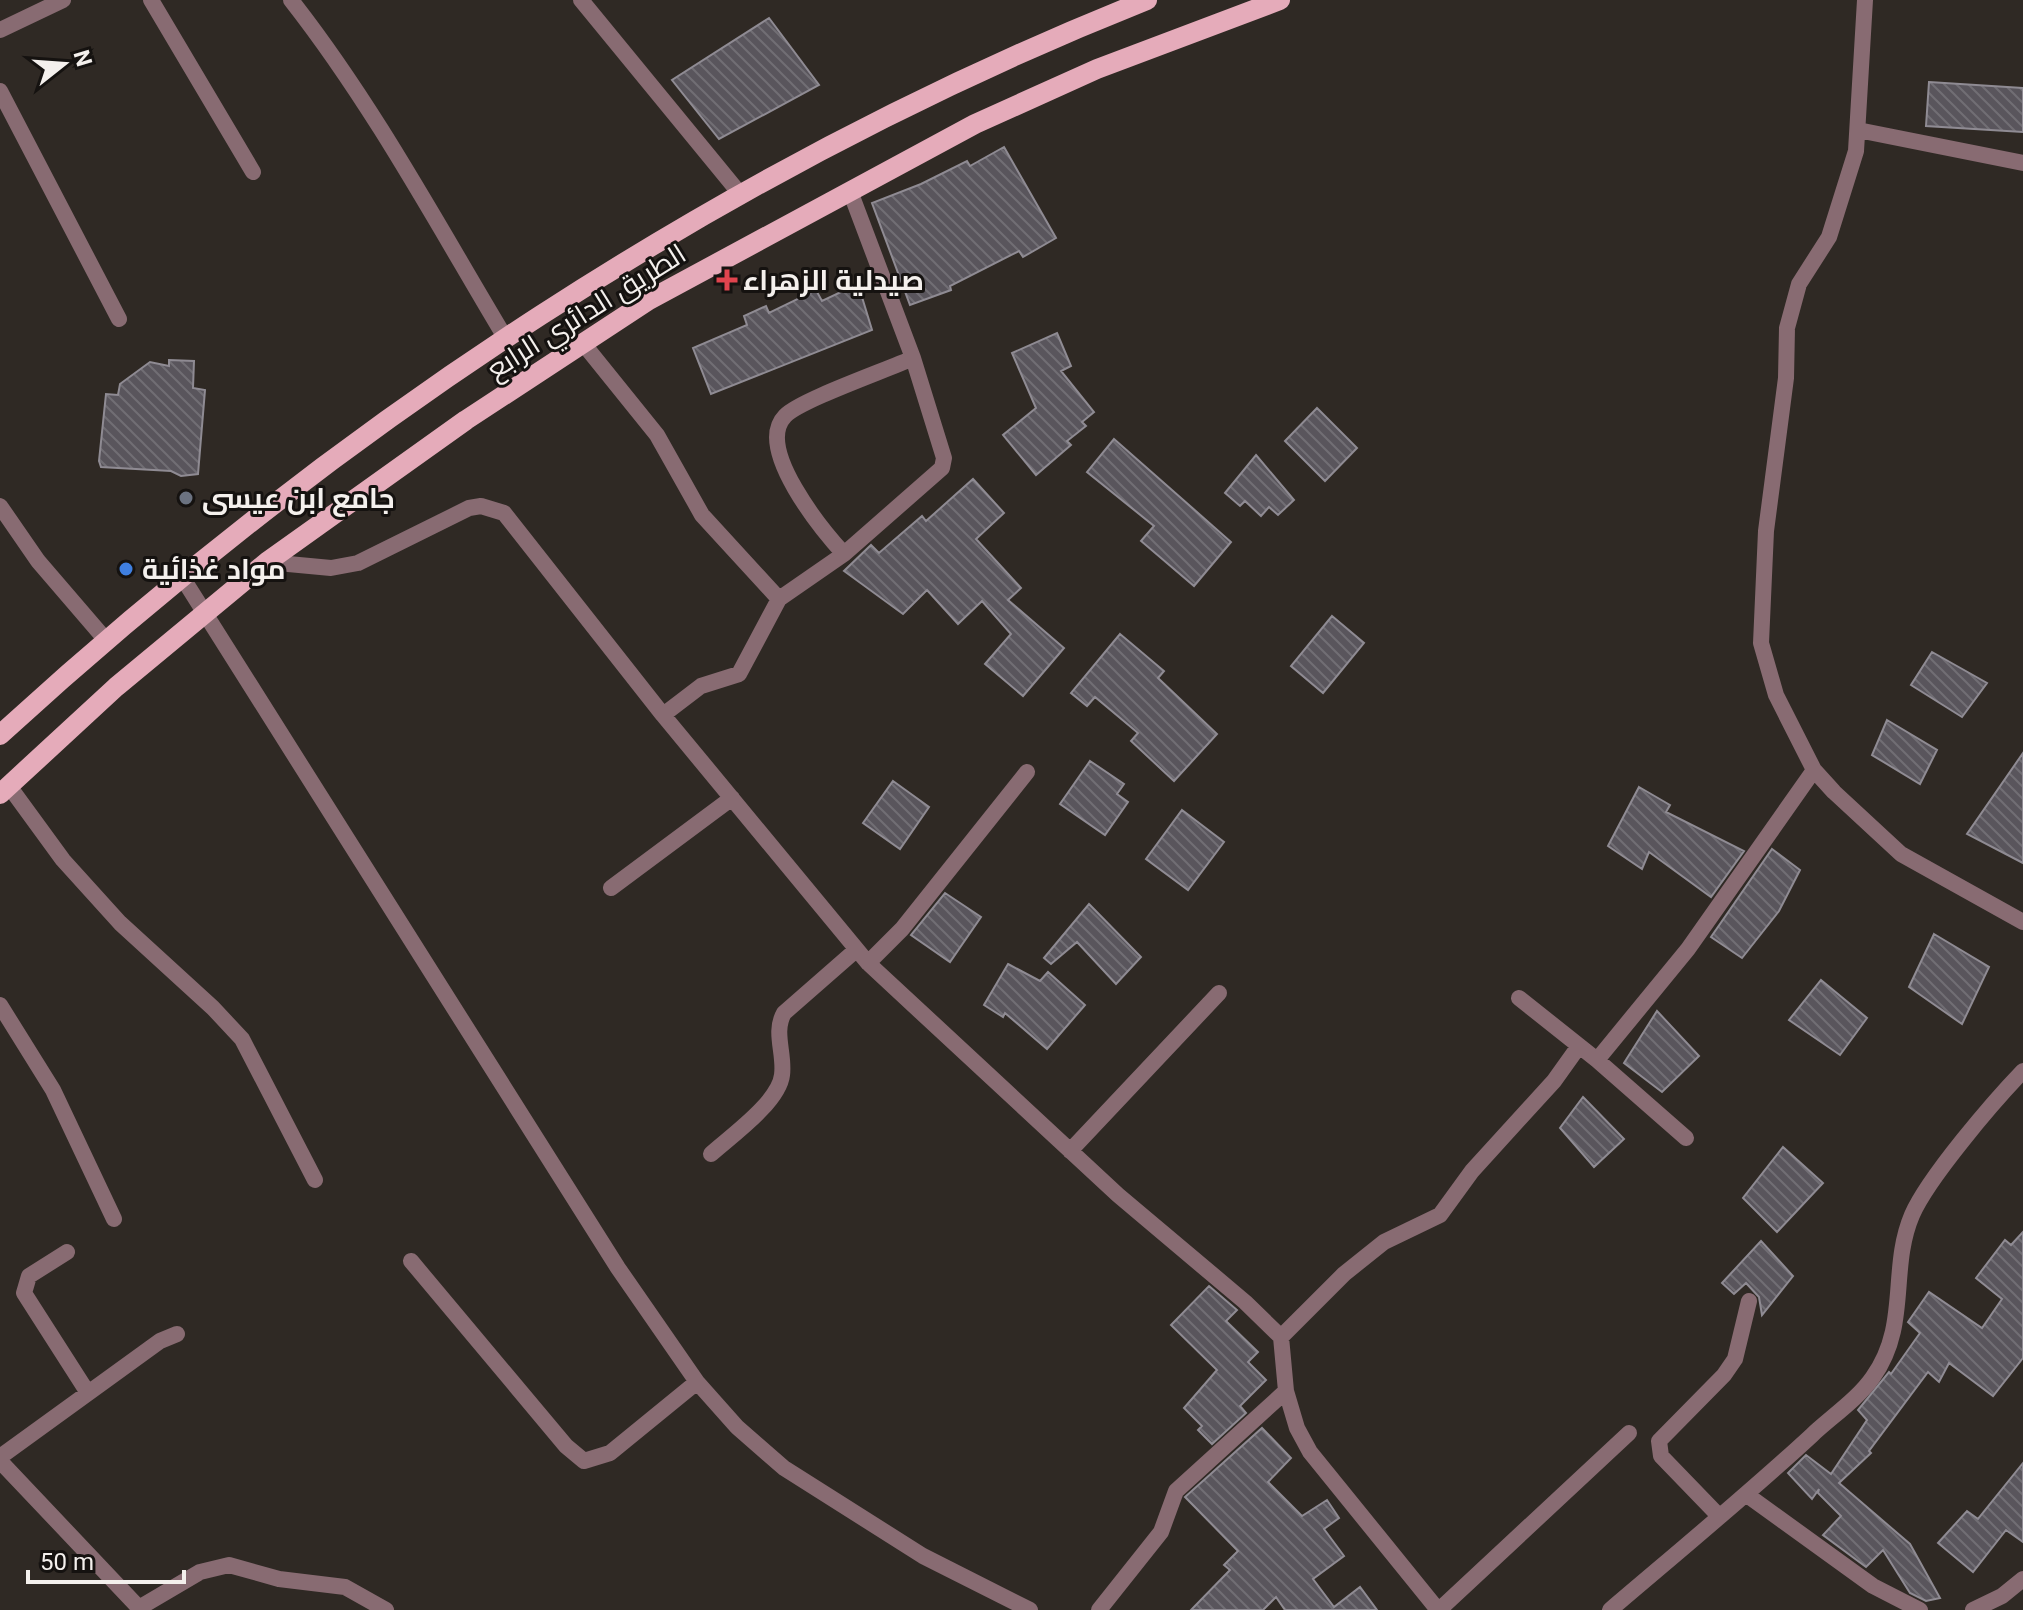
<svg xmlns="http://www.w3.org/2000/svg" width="2023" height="1610" viewBox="0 0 2023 1610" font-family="Roboto,Cairo,sans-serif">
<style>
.building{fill:url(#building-back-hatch);stroke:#8f8b93;stroke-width:2}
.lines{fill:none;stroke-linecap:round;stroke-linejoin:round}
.street{stroke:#886b72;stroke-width:16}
.primary{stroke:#e5abba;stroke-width:20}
.health-dot{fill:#e0444e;stroke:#151210;stroke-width:3}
.worship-dot{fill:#6b7280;stroke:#151210;stroke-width:3}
.shop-dot{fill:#3f7fe0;stroke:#151210;stroke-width:3}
.labels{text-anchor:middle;stroke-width:6;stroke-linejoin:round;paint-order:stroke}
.poi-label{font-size:28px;font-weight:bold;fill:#f4f0ed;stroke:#151210;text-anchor:start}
.street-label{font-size:28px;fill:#f4f0ed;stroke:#151210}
</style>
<defs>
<pattern id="building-back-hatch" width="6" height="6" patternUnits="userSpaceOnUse" patternTransform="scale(2)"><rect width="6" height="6" fill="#59555c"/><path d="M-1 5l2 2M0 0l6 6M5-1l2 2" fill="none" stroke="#716e74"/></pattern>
</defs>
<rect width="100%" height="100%" fill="#2f2924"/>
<path class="building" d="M769 18 819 85 719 139 672 80Z
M1929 82 2023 88V132L1926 126Z
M1004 147 1056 238 1023 257 1019 251 950 286 951 290 910 305 872 203 921 184 967 161 970 166Z
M858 284 872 330 711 394 693 348 747 325 744 316 766 306 769 313 816 290 822 301Z
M1057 333 1071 366 1061 371 1094 412 1082 422 1086 426 1067 441 1071 445 1036 475 1003 435 1036 408 1012 353Z
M169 360 194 361 193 388 205 390 198 474 181 476 171 471 101 467 99 461 106 394 118 395 120 384 150 362 169 366Z
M1317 408 1357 448 1325 481 1285 441Z
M1114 439 1231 542 1194 586 1141 541 1154 526 1087 472Z
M1256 455 1294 500 1278 515 1269 507 1261 516 1245 501 1240 506 1225 493Z
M973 479 1004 513 976 539 1021 588 1008 600 1064 648 1023 696 985 664 1011 634 982 601 958 624 927 590 903 614 844 571 871 545 879 553 922 516 926 521Z
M1332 616 1364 643 1323 693 1291 666Z
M1120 634 1164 671 1158 678 1217 734 1174 781 1131 741 1138 733 1095 697 1087 706 1071 693Z
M1932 652 1987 683 1962 717 1911 685Z
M1887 720 1937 750 1920 784 1872 755Z
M2023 753V863L1967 834Z
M1090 761 1124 784 1117 794 1128 802 1105 835 1060 804Z
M893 781 929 807 900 849 863 823Z
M1639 787 1670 805 1666 812 1744 851 1711 897 1649 852 1642 869 1608 846Z
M1182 810 1224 842 1188 890 1146 859Z
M1772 849 1800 870 1779 911 1742 958 1711 937Z
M945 893 981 917 950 962 911 935Z
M1089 904 1141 957 1116 984 1077 942 1051 964 1044 958Z
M1934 934 1989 967 1962 1024 1909 987Z
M1008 964 1040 981 1048 972 1085 1005 1047 1049 1005 1013 1003 1017 984 1005Z
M1821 980 1867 1018 1840 1055 1789 1020Z
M1657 1011 1699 1056 1662 1092 1624 1063Z
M1583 1097 1624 1139 1594 1167 1560 1128Z
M1783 1147 1823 1183 1777 1232 1743 1198Z
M2023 1232V1358L1993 1396 1949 1363 1939 1382 1928 1372 1869 1451 1871 1453 1839 1483 1910 1544 1940 1598 1926 1601 1910 1593 1883 1550 1866 1567 1823 1535 1841 1516 1818 1493 1819 1489 1812 1499 1788 1473 1806 1455 1831 1474 1867 1420 1858 1410 1889 1372 1891 1374 1920 1333 1908 1322 1929 1292 1982 1328 2002 1299 1976 1278 2005 1240 2011 1245Z
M1761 1241 1793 1276 1762 1315 1759 1297 1746 1283 1734 1294 1722 1283Z
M1209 1286 1237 1310 1226 1321 1258 1352 1248 1362 1266 1380 1240 1406 1246 1413 1212 1444 1198 1430 1202 1426 1184 1408 1217 1370 1171 1325Z
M1262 1428 1291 1458 1268 1482 1302 1516 1327 1500 1339 1518 1324 1529 1344 1556 1313 1579 1334 1607 1360 1587 1377 1610H1285L1276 1597 1263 1610H1191L1230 1570 1224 1565 1238 1551 1185 1497Z
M2023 1463V1542L2006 1530 1973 1572 1938 1543 1967 1511 1978 1519Z"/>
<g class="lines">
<path class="street" d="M151 0 253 172
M291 0C374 106 437 224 506 339
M581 0 741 195
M1865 0 1856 151 1829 237 1799 284 1787 328 1786 378 1766 531 1761 643 1776 695 1814 770 1834 792 1901 854 2023 922
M0 30 63 0
M0 91 119 319
M1858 130 2023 163
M582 342 657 435 702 515 779 599 739 674 701 686 663 715
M0 506 38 561 105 639
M844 554C823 531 754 448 785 416 800 400 887 370 913 358
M267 562 331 568 358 563 469 508 481 506 504 513 663 715 868 963 1118 1195 1245 1302 1281 1337 1286 1391 1297 1428 1310 1452 1438 1610
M182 577 618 1268 697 1382 737 1427 784 1468 923 1556 1030 1610
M779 599 844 554 942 468 944 458 913 358 850 191
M9 786 63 860 120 923 213 1008 242 1039 315 1180
M611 888 732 798
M868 963 902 929 1027 772
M1519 998 1597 1060 1688 949 1814 770
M0 1005 53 1090 114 1219
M1597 1060 1686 1138
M1070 1151 1219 993
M711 1154C731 1136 779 1102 782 1075 785 1054 773 1032 784 1013L856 950
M67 1252 29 1276 24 1293 88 1393
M411 1261 566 1446 584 1461 610 1453 697 1382
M1281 1337 1344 1274 1384 1242 1440 1215 1472 1171 1554 1081 1579 1046
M0 1457 160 1341 177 1334
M0 1461 141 1610
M1747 1495 1873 1586 1920 1610
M1719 1516 1661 1456 1659 1441 1724 1375 1735 1359 1749 1301
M139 1608 200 1572 229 1565 279 1579 345 1587 386 1610
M1099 1610 1161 1532 1176 1491 1286 1391
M1439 1610 1629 1433
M1610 1610C1678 1552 1746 1496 1812 1435 1831 1417 1858 1399 1873 1377 1910 1325 1889 1269 1912 1215 1928 1178 1994 1101 2023 1071
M1973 1610 2002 1596 2023 1579"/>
<path class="primary" d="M0 735C335 428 724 168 1147 0
M0 794 116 687 267 562 466 420 649 300 975 124 1097 69 1280 0"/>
</g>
<path class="health-dot" d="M723 268h8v8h8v8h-8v8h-8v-8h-8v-8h8z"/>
<circle class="worship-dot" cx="186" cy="498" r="8"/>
<circle class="shop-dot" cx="126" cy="569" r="8"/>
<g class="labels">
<g class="poi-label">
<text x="743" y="290">صيدلية الزهراء</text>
<text x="202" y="508">جامع ابن عيسى</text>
<text x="142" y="579">مواد غذائية</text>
</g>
<g class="street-label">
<text transform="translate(586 311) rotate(-32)" y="10">الطريق الدائري الرابع</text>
</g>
</g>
<g transform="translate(64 64) rotate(73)" stroke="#151210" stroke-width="6" paint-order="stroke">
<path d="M0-6L14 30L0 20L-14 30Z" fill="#f4f0ed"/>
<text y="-12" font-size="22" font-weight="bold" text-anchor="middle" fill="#f4f0ed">N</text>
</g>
<path d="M28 1570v12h156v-12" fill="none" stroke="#f4f0ed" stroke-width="4"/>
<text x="40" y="1570" font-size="24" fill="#f4f0ed" stroke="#151210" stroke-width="6" paint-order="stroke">50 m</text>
</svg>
